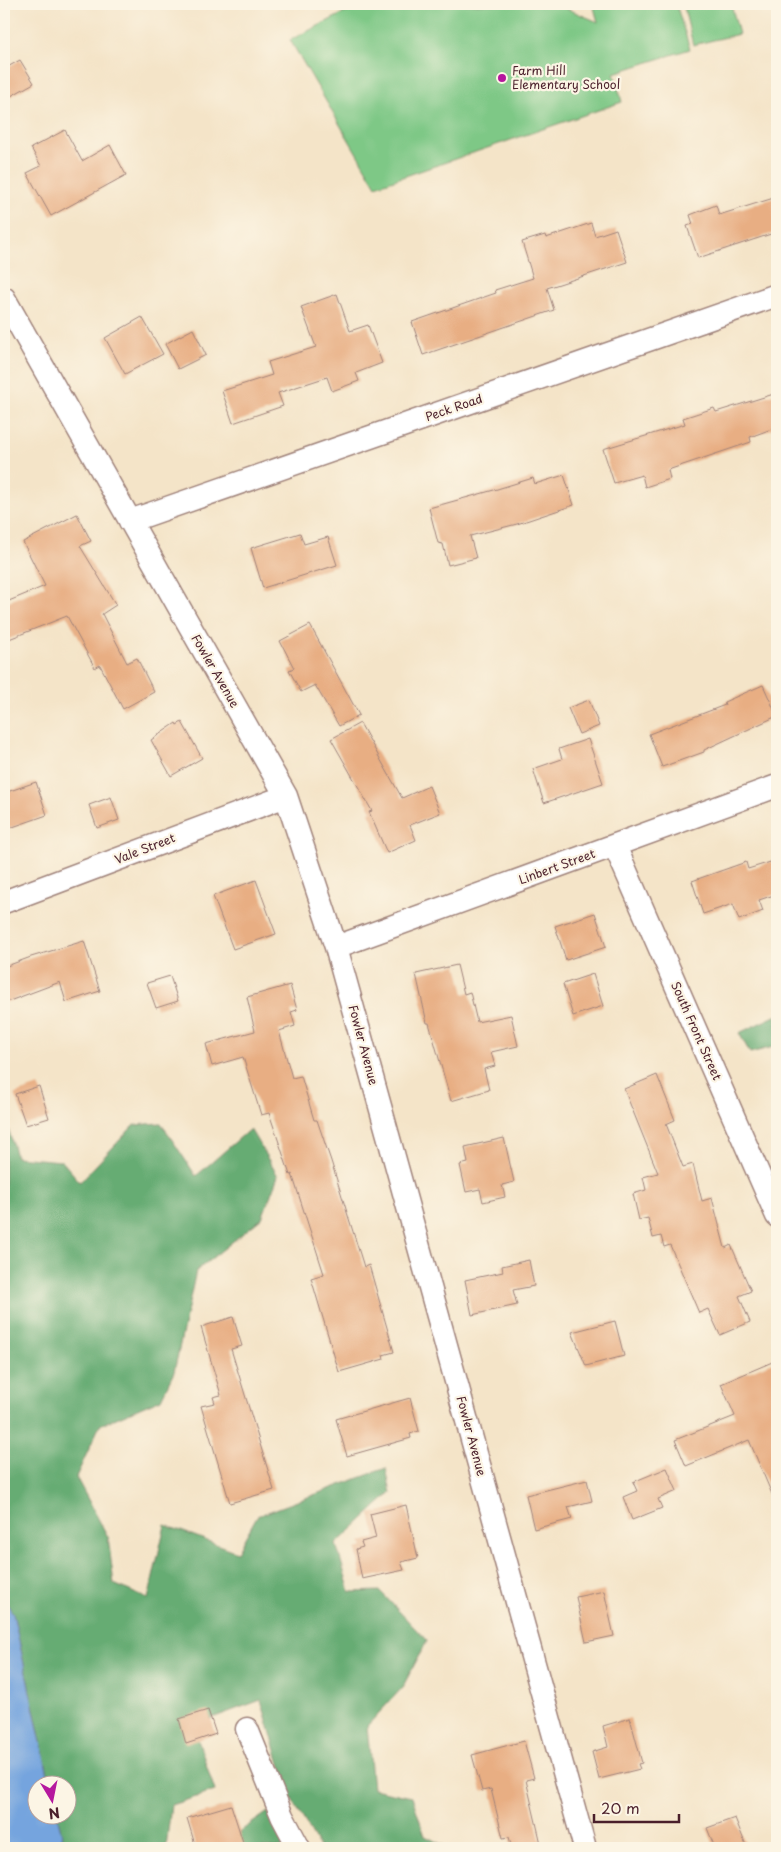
<svg xmlns="http://www.w3.org/2000/svg" width="781" height="1852" viewBox="0 0 781 1852" font-family="'Playpen Sans',sans-serif">
<style>
.green{fill:#7ec886;stroke:#647458}
.forest{fill:#66ac73;stroke:#58664f}
.water{fill:#74a4de;stroke:#5f6284}
.building{fill:#e8ae83}
.lines{fill:none;stroke-linecap:round;stroke-linejoin:round}
.minor-casing{stroke:#9f827a;stroke-width:25}
.minor{stroke:#fff;stroke-width:22}
.poi-dot{fill:#b5179e;stroke:#fcf5e5;stroke-width:2}
.labels{text-anchor:middle;stroke-width:4.5;stroke-linejoin:round;paint-order:stroke}
.poi-label{font-size:12px;fill:#4a1f2b;stroke:#fcf5e5;text-anchor:start}
.street-label{font-size:12px;fill:#4a1f2b;stroke:#fcf5e5}
</style>
<rect width="100%" height="100%" fill="#fcf5e5"/>
<filter id="ink" filterUnits="userSpaceOnUse"><feTurbulence type="fractalNoise" baseFrequency=".02" numOctaves="2"/><feDisplacementMap in="SourceGraphic" scale="10" xChannelSelector="R" yChannelSelector="G"/><feConvolveMatrix kernelMatrix="1 2 1 2 8 2 1 2 1" color-interpolation-filters="sRGB"/></filter>
<filter id="wash" filterUnits="userSpaceOnUse"><feTurbulence type="fractalNoise" baseFrequency=".0096" numOctaves="4" result="noise"/><feDisplacementMap in="SourceGraphic" scale="20" xChannelSelector="R" yChannelSelector="G"/><feGaussianBlur stdDeviation="1.12" result="paint"/><feColorMatrix in="noise" values="0 0 0 0 0 0 0 0 0 0 0 0 0 0 0 0 0 1.4 0 .05"/><feComposite in="paint" operator="in"/></filter>
<g filter="url(#wash)">
<rect width="100%" height="100%" fill="#f4e4c8"/>
<path class="green" d="M362 4H556L598 22 593 4H676L690 49 614 73 622 102 376 186 290 40Z
M683 4H731L739 34 693 45Z"/>
<path class="forest" d="M777 1015V1046L750 1053 739 1033Z
M4 1112 16 1157 62 1161 80 1182 134 1125 161 1123 196 1176 250 1129 278 1176 262 1218 196 1271 174 1372 161 1399 100 1425 76 1477 108 1537 114 1584 148 1599 165 1525 237 1552 257 1516 386 1468 391 1493 336 1544 350 1592 380 1591 427 1641 402 1688 367 1726 373 1789 412 1797 425 1836 449 1848H320L289 1794 261 1700 193 1725 215 1791 171 1805 166 1848H65L57 1815 68 1814V1784H50L13 1613 4 1600Z
M268 1812 284 1848H232L242 1830Z"/>
<path class="water" d="M4 1600 13 1613 50 1784H38V1814L57 1815 65 1848H4Z"/>
<g id="blocks">
<path class="building" d="M20 60 34 83 4 100V69Z
M65 130 82 161 110 145 126 175 51 216 27 173 41 166 31 148Z
M777 197V232L698 258 687 226 693 224 690 215 716 205 719 215Z
M591 223 595 236 616 229 627 262 547 288 554 310 423 355 412 322 496 293 495 290 533 278 522 242 545 235 546 238Z
M337 294 350 331 368 325 382 363 356 373 359 381 332 391 327 377 278 393 283 406 233 423 222 391 272 375 268 362 316 347 301 307Z
M142 317 163 354 125 374 105 338Z
M193 329 206 355 178 369 165 344Z
M777 393V427L750 437 751 442 668 470 670 479 645 487 642 475 614 483 603 449 685 424 683 418 714 408 716 412Z
M564 475 574 505 517 524 470 536 476 558 448 565 443 544 438 543 429 508 494 490 533 478 535 484Z
M77 514 91 541 80 546 116 605 102 614 127 663 137 658 154 692 123 709 100 665 95 668 67 616 4 641V603L45 586 23 542Z
M300 533 304 544 328 537 337 565 263 588 251 548Z
M310 625 359 715 339 726 315 685 301 692 289 670 294 668 280 641Z
M763 685 777 716 704 750V752L662 767 649 734 725 705 724 702Z
M589 700 599 726 579 734 568 708Z
M182 722 202 758 171 776 151 740 176 723 177 725Z
M360 723 402 798 429 786 440 813 410 825 416 840 387 853 369 812 372 811 331 739Z
M588 739 603 783 544 803 533 769 562 759 559 749Z
M36 782 47 815 4 830V793Z
M111 797 119 820 97 828 89 805Z
M777 860V894L759 900 763 911 739 920 733 904 703 914 692 881 746 862 748 869Z
M256 880 276 934 233 949 213 896Z
M595 913 606 947 566 960 555 926Z
M84 941 100 991 66 1002 60 982 4 1003V967L31 957Z
M457 965 464 994 470 992 477 1022 511 1015 518 1046 491 1052 495 1066 484 1069 489 1090 451 1101 429 1023H427L416 974Z
M593 974 603 1006 573 1016 563 984Z
M170 976 178 1001 156 1008 147 983Z
M290 985 297 1010 291 1012 295 1026 279 1031 292 1078 301 1076 314 1120H317L331 1161 364 1267 369 1265 394 1352 383 1355 384 1359 339 1372 311 1278 324 1274 292 1174 290 1175 269 1113 261 1115 243 1057 212 1066 206 1044 255 1031 247 997Z
M657 1075 675 1120 666 1124 683 1167 693 1164 702 1201 712 1198 725 1248 731 1245 751 1291 739 1296 750 1322 720 1335 708 1309 699 1313 670 1245 664 1247 661 1236 653 1238 648 1218 639 1220 633 1194 646 1190 643 1177 658 1173 624 1089Z
M39 1086 49 1118 26 1125 15 1094Z
M504 1138 514 1182 502 1185 505 1197 483 1202 480 1189 466 1192 460 1165 468 1163 465 1147Z
M529 1260 534 1286 513 1290 517 1305 472 1315 465 1280 503 1272 502 1266Z
M233 1317 242 1346 231 1349 274 1490 230 1503 201 1406 215 1403 213 1397 221 1395 201 1327Z
M615 1321 624 1356 586 1366 572 1332Z
M777 1360V1506L749 1440 686 1466 675 1440 735 1416 721 1384Z
M410 1398 419 1431 410 1434 411 1438 347 1456 336 1419Z
M667 1468 677 1491 658 1499 662 1508 632 1520 623 1497 637 1491 633 1482Z
M587 1480 592 1501 568 1507 572 1519 534 1529 526 1495Z
M406 1505 418 1558 401 1562 404 1570 362 1579 356 1549 363 1547 361 1542 376 1538 370 1514Z
M604 1591 614 1636 586 1642 576 1597Z
M208 1710 216 1734 186 1744 179 1719Z
M630 1718 642 1763 638 1764 640 1769 599 1779 592 1752 608 1747 603 1726Z
M524 1741 534 1778 526 1780 542 1848H512L509 1837 503 1838 491 1789 482 1791 472 1755Z
M231 1805 245 1848H196L187 1818Z
M735 1818 747 1848H715L707 1828Z"/>
</g>
</g>
<g filter="url(#ink)">
<use href="#blocks" fill-opacity="0" stroke="#9f827a" stroke-width="1"/>
<g class="lines">
<defs>
<path id="minor" d="M4 298 286 796 336 947 585 1848
M130 521 777 295
M615 846 777 1216
M4 902 286 796
M336 947 777 786
M247 1729 282 1816 299 1848"/>
</defs>
<use href="#minor" class="minor-casing"/>
<use href="#minor" class="minor"/>
</g>
</g>
<circle class="poi-dot" cx="502" cy="78" r="5"/>
<g class="labels">
<g class="poi-label">
<text x="512" y="75">Farm Hill<tspan x="512" dy="14">Elementary School</tspan></text>
</g>
<g class="street-label">
<text transform="translate(454 408) rotate(-19)" y="4">Peck Road</text>
<text transform="translate(215 671) rotate(60)" y="4">Fowler Avenue</text>
<text transform="translate(145 849) rotate(-21)" y="4">Vale Street</text>
<text transform="translate(557 867) rotate(-20)" y="4">Linbert Street</text>
<text transform="translate(696 1031) rotate(66)" y="4">South Front Street</text>
<text transform="translate(363 1045) rotate(75)" y="4">Fowler Avenue</text>
<text transform="translate(471 1436) rotate(75)" y="4">Fowler Avenue</text>
</g>
</g>
<rect width="781" height="1852" fill="none" stroke="#fcf5e5" stroke-width="20"/>
<g transform="translate(52 1800) rotate(170)"><circle r="24" fill="#fcf5e5" stroke="#b59f9b"/>
<path d="M0-4L9 19L0 12L-9 19Z" fill="#b5179e"/>
<text y="-8" font-size="14" font-weight="bold" text-anchor="middle" fill="#4a1f2b">N</text>
</g>
<path d="M594 1814v8h85v-8" fill="none" stroke="#4a1f2b" stroke-width="2.5"/>
<text x="601" y="1814" font-size="15" fill="#4a1f2b" stroke="#fcf5e5" stroke-width="4" paint-order="stroke">20 m</text>
</svg>
